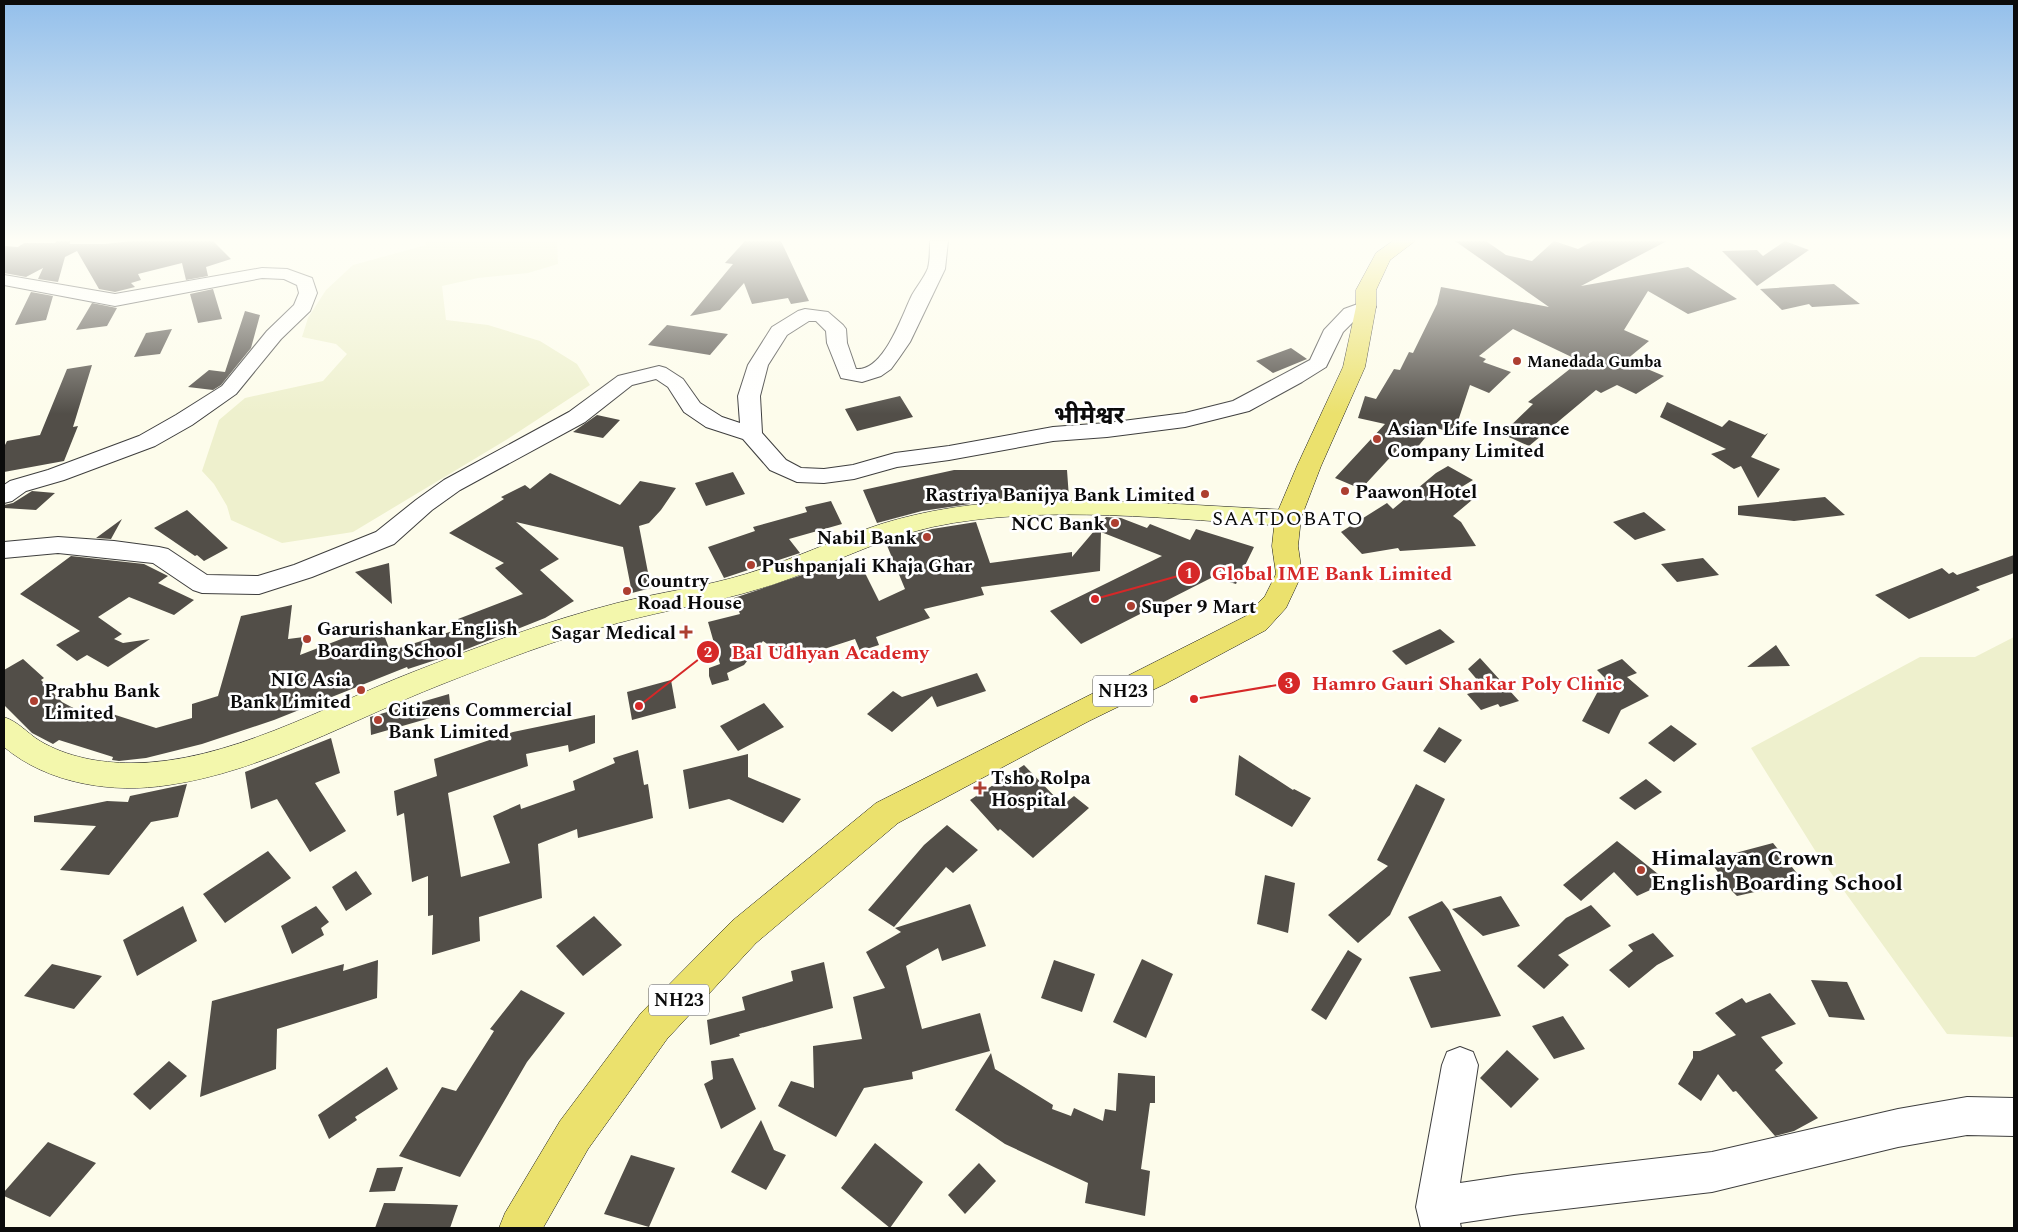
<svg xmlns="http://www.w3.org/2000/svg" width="2018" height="1232" viewBox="0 0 2018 1232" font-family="Spectral,'Noto Sans Devanagari',serif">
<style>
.farmland{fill:#eef0cd}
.building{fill:#524e48}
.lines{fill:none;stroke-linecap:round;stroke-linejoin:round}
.street-casing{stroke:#3e3e3e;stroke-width:2}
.secondary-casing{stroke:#2d2d2d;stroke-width:1}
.primary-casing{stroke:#1c1c1c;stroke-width:1}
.street{fill:#fff;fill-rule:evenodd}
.secondary{fill:#f3f7ac;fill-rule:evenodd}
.primary{fill:#ebe16d;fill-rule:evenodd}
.poi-dot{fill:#ad3f31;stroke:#fff;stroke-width:2}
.labels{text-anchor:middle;stroke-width:5;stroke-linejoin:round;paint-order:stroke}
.far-poi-label{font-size:16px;font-weight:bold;fill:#0b0b0b;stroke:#fff;text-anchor:start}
.shield{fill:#fff;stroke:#545454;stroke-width:1}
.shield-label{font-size:18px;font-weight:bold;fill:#0b0b0b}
.poi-label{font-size:19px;font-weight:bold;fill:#0b0b0b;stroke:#fff;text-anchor:start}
.neighbourhood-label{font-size:20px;letter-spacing:1px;fill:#0b0b0b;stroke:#fff}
.near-poi-label{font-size:22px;font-weight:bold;fill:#0b0b0b;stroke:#fff;text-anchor:start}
.district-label{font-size:24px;font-weight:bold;fill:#0b0b0b;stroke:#fff}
.leader{fill:none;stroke:#d62828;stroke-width:2}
.callout-dot{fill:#d62828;stroke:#fff;stroke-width:2}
.mark-label{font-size:15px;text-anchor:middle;font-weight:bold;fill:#fff}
.callout-label{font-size:20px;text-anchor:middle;font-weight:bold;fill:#d62828;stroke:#fff;stroke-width:5;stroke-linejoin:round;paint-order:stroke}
</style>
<rect width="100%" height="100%" fill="#fdfceb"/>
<path class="farmland" d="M425 241H557L558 264 528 273 478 278 442 286 446 320 488 325 540 341 577 364 590 385 506 440 353 532 282 543 231 520 227 506 214 484 202 471 219 420 245 398 323 381 347 354 336 344 302 337 308 318 326 290 353 265 426 245Z
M2014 637V1037L1947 1034 1816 852 1751 748 1920 657H1975Z"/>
<path class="building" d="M56 241H70V244H105L132 241H213L231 259 206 267 208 276 186 280 182 263 138 274 141 280 131 283 135 287 115 292 99 289 77 251 65 257 58 282 38 279 43 268 26 277 4 273V246L18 247 24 243H55Z
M745 241H781L809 301 791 304 788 298 752 304 744 283 720 310 690 316 733 264 725 263Z
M1455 241H1486L1506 255 1532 261 1554 241 1578 249 1593 241H1667L1581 286 1688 267 1737 299 1688 314 1648 291 1624 330 1649 341 1626 360 1664 376 1636 394 1617 385 1601 393 1596 390 1529 446 1502 434 1533 404 1528 402 1580 361 1513 329 1479 356 1486 359 1483 362 1511 372 1489 393 1470 385 1457 424 1449 432 1434 427 1411 455 1397 450 1361 489 1335 478 1385 424 1358 418 1365 396 1376 399 1394 369 1400 370 1409 352 1413 353 1437 304 1441 287 1549 307Z
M1785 241 1809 250 1757 286 1722 251 1757 250 1763 256Z
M1834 284 1860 304 1812 307 1809 304 1782 310 1760 289Z
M213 289 222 319 198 323 190 294Z
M31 292 53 296 46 320 15 325Z
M92 303 117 308 107 326 76 330Z
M245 311 260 315 251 348 221 385 213 390 188 387 209 370 225 372Z
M667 325 687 328 728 334 710 355 648 345Z
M172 329 160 354 134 357 146 333Z
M1291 348 1307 359 1273 373 1256 361Z
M92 365 73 427 78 426 64 461 4 472V447L7 441 40 435 67 369Z
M900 396 913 417 857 431 845 409Z
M1667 402 1722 427 1729 420 1765 435 1768 433 1751 457 1780 469 1758 498 1741 466 1734 469 1711 454 1726 449 1660 417Z
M597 415 620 420 603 438 573 432Z
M1448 466 1473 480 1455 491 1472 500 1453 516 1461 522 1476 546 1400 551 1398 548 1362 554 1341 532 1387 503 1393 509 1436 473Z
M954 470H1067L1069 498 968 499 970 504 922 511 877 523 863 490Z
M733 472 745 494 706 506 695 483Z
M550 473 620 505 640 481 676 488 661 510 649 523 639 526 651 588 632 593 623 547 516 522 559 559 540 570 574 601 545 618 457 653 408 669 407 667 274 720 202 744 146 758 119 761 112 760 113 757 59 740 53 744 32 733 4 705V670L23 659 44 678 41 680 62 702 94 719 103 711 156 728 192 718V704L218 696 241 616 292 605 288 639 304 637 300 655 380 624 390 651 462 628 458 619 523 594 495 568 504 563 449 533 504 499 501 497 525 485 530 489Z
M32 491 55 493 36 510 4 508V505L13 503Z
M1825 497 1845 515 1794 521 1738 515V506Z
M831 501 842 524 789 539 800 553 724 578 708 547 755 531 753 527 807 512 805 507Z
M187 510 228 548 204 561 197 555 195 556 154 528Z
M1644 512 1666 530 1635 540 1613 522Z
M1106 517 1121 518 1147 528 1150 524 1190 540 1196 529 1254 547 1236 584 1213 577 1081 644 1050 611 1162 556 1101 532 1100 571 981 587 984 595 924 609 930 618 876 637 879 645 860 651 855 639 790 660 763 641 744 665 727 673 729 680 712 685 709 676V668L720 664 708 622 740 614 734 598 814 571 816 574 860 563 879 601 905 589 886 543 932 529 976 522 990 563 1072 552V557Z
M122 519 111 539 96 538Z
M2014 555V573L1976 587 1980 590 1909 619 1875 595 1942 568 1949 574 1953 572 1957 575Z
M71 556 144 564 168 576 158 583 194 600 174 615 129 597 98 617 122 634 114 639 123 643 150 639 108 667 87 655 77 661 56 645 80 631 20 594Z
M1703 558 1719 575 1677 582 1661 564Z
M389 563 392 604 355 572Z
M1440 629 1455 642 1406 665 1392 651Z
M1776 645 1790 666 1747 667Z
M1480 658 1519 701 1500 707 1498 704 1481 710 1467 694 1485 689 1468 669Z
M1622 659 1637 673 1627 677 1649 696 1621 710 1609 734 1582 721 1605 678 1597 670Z
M977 673 986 691 937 707 932 696 892 732 867 714 893 691 902 697Z
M671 680 676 708 632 720 627 692Z
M449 694 451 712 371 735 370 717Z
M764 703 784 727 738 751 720 726Z
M595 715V743L569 752 568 745 526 754 528 766 448 793 461 877 510 863 493 816 520 804 521 809 575 790 573 781 615 763 613 758 638 750 644 785 648 784 653 818 578 838 577 829 538 844 542 898 479 917 480 941 432 955 433 915 428 916V876L412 882 404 813 397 816 394 791 437 776 434 759 513 732Z
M1671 725 1697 744 1674 762 1648 743Z
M1439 727 1462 740 1445 763 1423 751Z
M331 738 340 773 315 783 346 831 310 852 277 799 251 809 245 772Z
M748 754V777L801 799 783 823 729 799 689 809 683 770Z
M1239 755 1293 790 1294 789 1311 798 1292 827 1235 795Z
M1024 765 1063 805 1074 796 1089 808 1033 858 1000 829 998 831 970 800Z
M1646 779 1662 792 1635 810 1619 798Z
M187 784 178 817 151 822 109 875 60 870 96 826 34 822V816L107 801 128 802 130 796Z
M1416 784 1445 799 1390 915 1358 943 1328 915 1388 866 1377 860Z
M947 825 978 850 953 873 946 867 894 927 868 910 924 845Z
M1617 841 1668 882 1637 896 1614 872 1581 901 1563 885Z
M1773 843 1803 881 1737 896 1732 891 1709 860Z
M268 851 291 878 225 923 203 894Z
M356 871 372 894 346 911 332 887Z
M1265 875 1295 883 1288 933 1257 924Z
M1501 896 1520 926 1483 936 1452 909Z
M1442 901 1449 910 1501 1016 1431 1028 1409 977 1441 971 1408 917Z
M970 904 986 946 942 961 938 948 906 966 922 1029 980 1013 990 1051 912 1072 913 1079 864 1088 836 1137 778 1106 791 1081 814 1088 813 1046 862 1039 853 997 885 988 866 952 901 932 895 928Z
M1591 905 1611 926 1558 955 1569 965 1544 989 1517 966 1566 918Z
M183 906 197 941 137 976 123 940Z
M316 906 329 922 321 928 324 935 292 954 281 926Z
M594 916 622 945 583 976 556 946Z
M1653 933 1674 956 1657 965 1629 988 1609 970 1633 951 1628 945Z
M1348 950 1362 959 1326 1020 1311 1010Z
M1142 959 1173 974 1146 1038 1113 1022Z
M378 960 377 998 277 1029 276 1069 200 1097 212 1001 344 964 343 971Z
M1054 960 1095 974 1082 1012 1041 998Z
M824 962 833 1008 739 1034 740 1036 710 1045 707 1020 745 1010 742 997 793 981 791 971Z
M52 964 102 976 74 1009 24 996Z
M1811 980 1847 982 1865 1020 1829 1017Z
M521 990 565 1013 527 1062 460 1177 399 1156 442 1087 456 1091 494 1031 490 1029Z
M1770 993 1796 1024 1761 1037 1783 1063 1775 1070 1818 1118 1794 1131 1775 1136 1736 1091 1733 1092 1718 1074 1701 1101 1678 1084 1693 1058V1051H1700L1736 1035 1715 1013 1742 998 1746 1003Z
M1563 1016 1585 1049 1554 1059 1532 1026Z
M1507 1050 1539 1079 1511 1108 1480 1078Z
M991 1053 995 1069 1053 1105 1052 1109 1071 1116 1074 1108 1103 1121 1105 1109 1116 1111 1118 1073 1155 1076V1103H1150L1141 1169 1150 1171 1145 1216 1085 1203 1088 1183 1005 1144 955 1110Z
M733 1058 756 1109 721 1129 704 1084 713 1079 711 1061Z
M169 1061 187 1076 150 1110 133 1094Z
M387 1067 398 1089 355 1117 357 1120 329 1139 318 1115Z
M761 1120 774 1150 786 1155 766 1190 731 1172Z
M48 1142 96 1163 50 1217 4 1196V1192Z
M875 1143 923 1182 890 1228 841 1188Z
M631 1155 675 1168 649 1227 604 1214Z
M979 1163 996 1181 965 1214 948 1195Z
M403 1167 395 1191 369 1192 377 1168Z
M384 1203 429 1204 458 1205 450 1228H375Z"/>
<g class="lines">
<defs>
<path id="street" d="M930 241H948L945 269 910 342 899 358 891 369 881 376 862 382 841 378 827 343 826 331 816 321H809L787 335 768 365 760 396 762 433 786 460 801 468 824 469 853 465 895 453 949 446 1053 427 1107 423 1185 413 1233 401 1310 360 1324 330 1344 309 1366 301 1373 303 1376 307 1373 311 1358 317 1343 332 1326 367 1302 382 1249 411 1185 427 1107 437 1053 441 949 460 897 467 854 479 824 483 797 482 770 470 743 439 706 427 684 412 668 387 656 379 632 385 585 422 460 490 432 510 394 544 312 577 259 594 202 593 193 590 153 563 58 553 4 558V542L58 537 114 541 159 547 168 549 207 575 258 576 294 565 376 532 416 500 444 480 569 412 618 376 659 366 666 368 683 379 700 403 722 417 740 423 738 396 748 365 772 327 798 311 805 309 828 312 843 325 846 329 847 343 856 369C884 372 902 315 912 295 917 286 924 278 928 268 930 260 930 251 930 241Z
M262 268 287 269 312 278 317 293 310 311 281 339 236 394 192 425 155 446 64 480 26 491 12 501 4 503V485L10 481 48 470 139 436 176 415 222 386 267 331 294 305 299 293 297 285 284 279 262 278 115 306 4 285V275L115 294Z
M1460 1047 1473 1052 1478 1065 1460 1183 1514 1175 1712 1152 1898 1109 1967 1097 2014 1098V1136L1967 1135 1898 1147 1712 1192 1514 1215 1460 1223 1461 1228H1421L1416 1207 1442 1065 1447 1052Z"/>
<path id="secondary" d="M1050 500 1141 502 1288 510 1297 512 1301 518 1297 524 1288 526C1174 520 1045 503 932 527 873 540 819 571 762 588 714 603 665 610 618 623 557 639 498 662 440 685 351 720 264 771 169 785 113 794 48 784 4 747V717C19 722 27 733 40 741 67 757 100 763 131 763 227 763 325 706 413 672 480 646 547 621 617 603 660 592 704 587 746 574 792 560 835 539 881 524 936 507 992 501 1050 500Z"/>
<path id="primary" d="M1393 241H1415L1390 260 1376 290V307L1365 367 1321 466 1301 518 1298 546 1302 574 1286 608 1266 630 1165 684 1089 721 898 823 756 943 667 1039 588 1149 543 1228H499L505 1213 560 1121 641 1013 732 921 876 803 1246 616 1265 596 1276 574 1272 546 1275 518 1297 466 1343 367 1356 307V290L1376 253Z"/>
</defs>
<use href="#street" class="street-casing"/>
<use href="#secondary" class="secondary-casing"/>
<use href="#primary" class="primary-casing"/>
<use href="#street" class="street"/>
<use href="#secondary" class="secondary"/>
<use href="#primary" class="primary"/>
</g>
<linearGradient id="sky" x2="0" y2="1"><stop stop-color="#93bfeb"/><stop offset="0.58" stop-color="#fefef6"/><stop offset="1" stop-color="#fefef6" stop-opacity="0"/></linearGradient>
<rect width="2018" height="414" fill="url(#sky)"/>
<g class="poi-dot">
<circle cx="1517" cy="361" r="5"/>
<circle cx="1377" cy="439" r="5"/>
<circle cx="1345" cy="491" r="5"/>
<circle cx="1205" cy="494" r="5"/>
<circle cx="1115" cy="523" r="5"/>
<circle cx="927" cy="537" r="5"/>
<circle cx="751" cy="565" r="5"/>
<circle cx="627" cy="591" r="5"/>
<circle cx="1131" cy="606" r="5"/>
<path d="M683.5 624.5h5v5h5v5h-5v5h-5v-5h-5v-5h5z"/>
<circle cx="307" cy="639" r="5"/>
<circle cx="361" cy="690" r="5"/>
<circle cx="34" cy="701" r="5"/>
<circle cx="378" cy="720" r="5"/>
<path d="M977.5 780.5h5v5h5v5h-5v5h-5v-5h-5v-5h5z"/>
<circle cx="1641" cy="870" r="5"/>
</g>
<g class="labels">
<g class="far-poi-label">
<text x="1527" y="367">Manedada Gumba</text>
</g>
<g class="shield">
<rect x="1093" y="675.5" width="60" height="31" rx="4"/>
<rect x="649" y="984.5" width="60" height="31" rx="4"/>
</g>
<g class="shield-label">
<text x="1123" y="697">NH23</text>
<text x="679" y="1006">NH23</text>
</g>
<g class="poi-label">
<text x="1387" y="435">Asian Life Insurance<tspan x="1387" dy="22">Company Limited</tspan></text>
<text x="1355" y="498">Paawon Hotel</text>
<text x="1195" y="501" text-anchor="end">Rastriya Banijya Bank Limited</text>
<text x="1105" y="530" text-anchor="end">NCC Bank</text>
<text x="917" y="544" text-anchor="end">Nabil Bank</text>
<text x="761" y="572">Pushpanjali Khaja Ghar</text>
<text x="637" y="587">Country<tspan x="637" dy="22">Road House</tspan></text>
<text x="1141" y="613">Super 9 Mart</text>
<text x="317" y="635">Garurishankar English<tspan x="317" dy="22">Boarding School</tspan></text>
<text x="676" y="639" text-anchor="end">Sagar Medical</text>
<text x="351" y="686" text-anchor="end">NIC Asia<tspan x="351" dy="22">Bank Limited</tspan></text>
<text x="44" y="697">Prabhu Bank<tspan x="44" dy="22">Limited</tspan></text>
<text x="388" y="716">Citizens Commercial<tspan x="388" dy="22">Bank Limited</tspan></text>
<text x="991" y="784">Tsho Rolpa<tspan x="991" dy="22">Hospital</tspan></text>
</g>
<g class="neighbourhood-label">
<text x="1288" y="525">SAATDOBATO</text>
</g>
<g class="near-poi-label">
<text x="1651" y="865">Himalayan Crown<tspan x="1651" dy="25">English Boarding School</tspan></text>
</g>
<g class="district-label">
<text x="1089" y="423">भीमेश्वर</text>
</g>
</g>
<path class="leader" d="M1095 599L1189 573M639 706L708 652M1194 699L1289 683"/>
<g class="callout-dot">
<circle cx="1095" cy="599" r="5"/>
<circle cx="639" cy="706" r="5"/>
<circle cx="1194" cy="699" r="5"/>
<circle cx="1189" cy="573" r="12"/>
<circle cx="708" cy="652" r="12"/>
<circle cx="1289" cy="683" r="12"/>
</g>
<g class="mark-label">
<text x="1189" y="578">1</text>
<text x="708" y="657">2</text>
<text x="1289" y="688">3</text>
</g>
<g class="callout-label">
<text x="1332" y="580">Global IME Bank Limited</text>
<text x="830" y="659">Bal Udhyan Academy</text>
<text x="1467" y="690">Hamro Gauri Shankar Poly Clinic</text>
</g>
<rect width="2018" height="1232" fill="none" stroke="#0b0b0b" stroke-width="10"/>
</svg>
